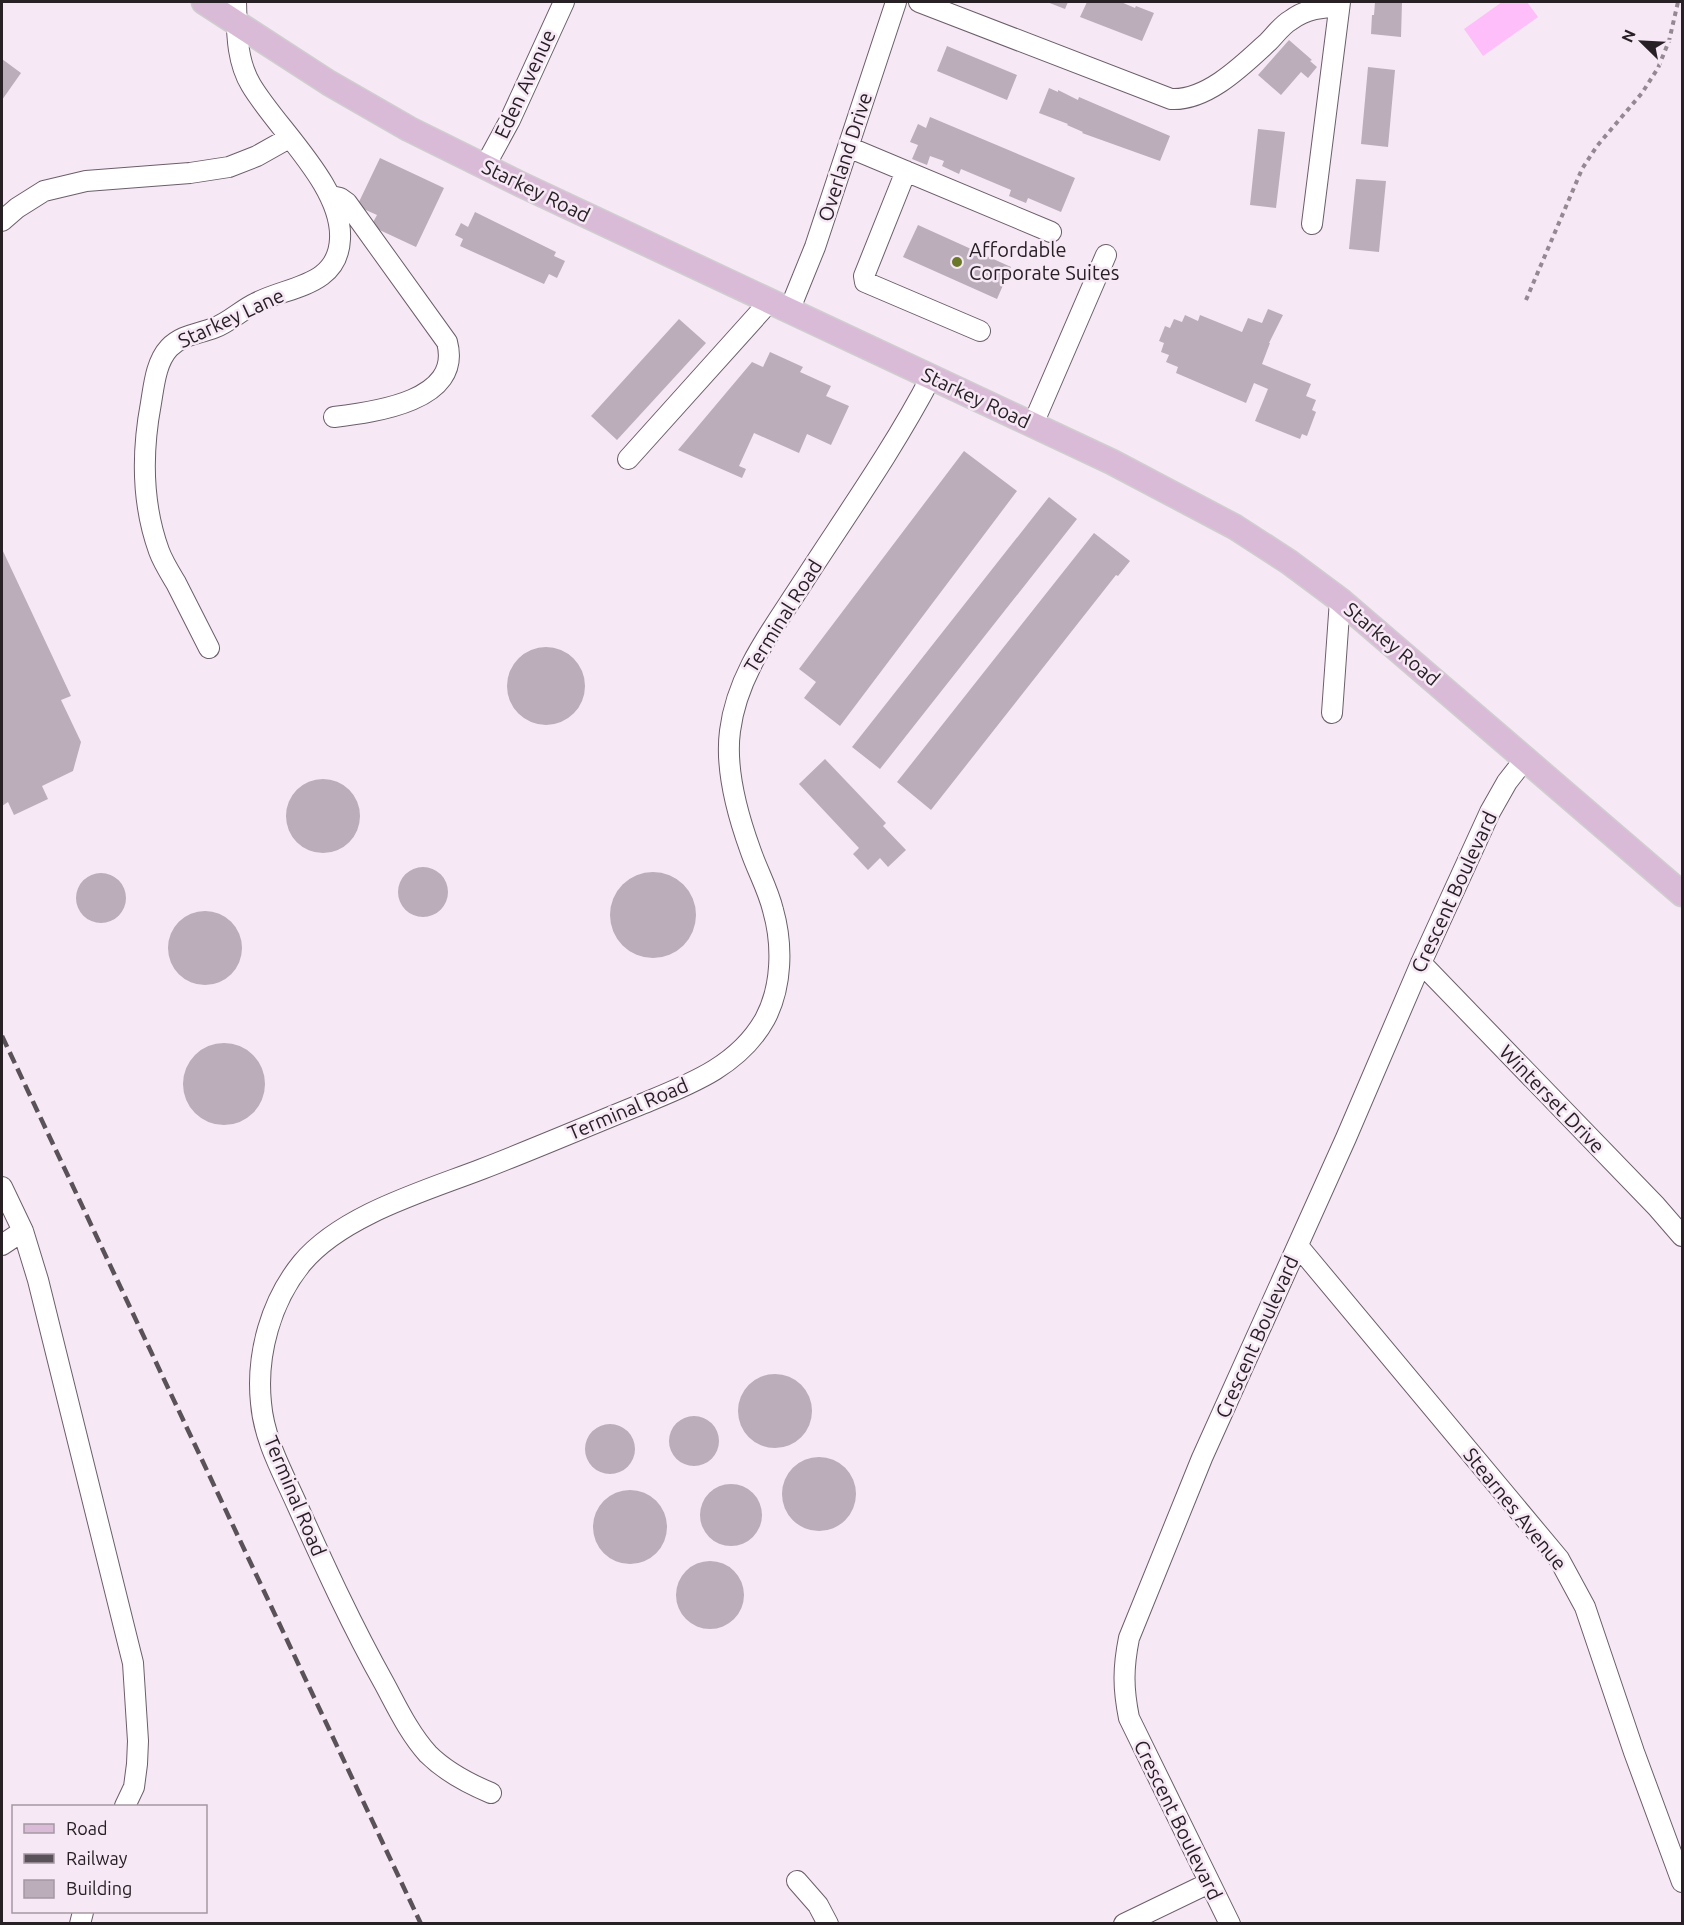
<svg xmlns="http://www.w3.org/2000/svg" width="1684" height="1925" viewBox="0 0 1684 1925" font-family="Ubuntu,sans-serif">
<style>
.green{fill:#febef9}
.building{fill:#bbadba}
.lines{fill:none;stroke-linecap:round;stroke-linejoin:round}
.minor-casing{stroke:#6b5e6a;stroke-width:22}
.major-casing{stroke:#cfcecf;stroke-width:27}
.path{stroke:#948993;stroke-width:4;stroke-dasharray:4.5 4.5;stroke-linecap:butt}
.minor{stroke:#fff;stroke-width:20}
.major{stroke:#dabbd7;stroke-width:24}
.rail{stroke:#5a5259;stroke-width:4.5;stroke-dasharray:12 6;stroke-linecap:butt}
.poi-dot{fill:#6a7927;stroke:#f7e8f5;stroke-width:2}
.labels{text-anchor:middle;stroke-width:5;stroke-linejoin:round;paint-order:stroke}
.street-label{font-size:20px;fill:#272126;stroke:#f7e8f5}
.poi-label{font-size:20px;fill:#272126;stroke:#f7e8f5;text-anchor:start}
</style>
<rect width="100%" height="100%" fill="#f7e8f5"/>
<path class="green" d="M1502 2H1527L1538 17 1483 56 1464 29Z"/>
<path class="building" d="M1047 2H1068L1065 9Z
M1087 2H1121L1135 8 1136 6 1154 13 1142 41 1080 17Z
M1375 2H1402L1401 37 1371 34 1372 15H1374Z
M1289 40 1312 60 1310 61 1317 67 1308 78 1301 72 1281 95 1258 75Z
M947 46 1017 75 1007 100 937 71Z
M2 59 21 73 2 100Z
M1368 67 1395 70 1388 147 1361 144Z
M1049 88 1058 92V90L1078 100 1079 97 1170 136 1160 161 1082 133 1083 132 1067 125 1068 124 1039 113Z
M930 117 1075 178 1061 212 1028 198 1026 203 1009 196 1011 190 961 169 959 174 942 166 944 161 930 156 927 165 912 159 918 145 910 142 918 124 926 128Z
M1258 129 1285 132 1276 208 1250 205Z
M380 158 444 188 416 247 371 226 377 215 357 206Z
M1356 179 1386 181 1379 252 1349 249Z
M475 212 556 252 554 256 565 261 557 278 549 274 544 284 460 246 463 239 455 235 461 223 468 227Z
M918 225 1011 267 997 299 903 257Z
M1268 309 1283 315 1269 343H1270L1262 364 1311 384 1306 396 1316 400 1312 410 1316 412 1307 436 1302 434 1300 439 1255 421 1268 389 1254 383 1246 403 1176 373 1178 367 1166 362 1169 355 1161 352 1164 343 1159 341 1165 326 1170 328 1174 319 1182 322 1185 315 1198 321 1200 315 1242 332 1248 318 1262 323Z
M679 319 706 343 617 440 591 416Z
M770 352 803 367 800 372 831 386 826 396 849 406 831 445 807 434 799 453 754 433 739 466 746 469 742 478 678 450 752 362 763 367Z
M964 451 1017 491 840 726 804 698 816 682 799 669Z
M1049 497 1077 519 880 769 852 747Z
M1094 533 1130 561 1118 576 1116 575 931 810 897 782Z
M2 549 71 696 61 700 81 742 73 771 42 786 48 799 14 815 8 802 2 806Z
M507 686a39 39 0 1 1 78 0a39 39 0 1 1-78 0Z
M825 759 886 823 883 826 906 850 888 867 880 858 868 870 853 854 859 848 799 784Z
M286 816a37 37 0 1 1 74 0a37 37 0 1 1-74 0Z
M398 892a25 25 0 1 1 50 0a25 25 0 1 1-50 0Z
M610 915a43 43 0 1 1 86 0a43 43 0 1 1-86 0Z
M76 898a25 25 0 1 1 50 0a25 25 0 1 1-50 0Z
M168 948a37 37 0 1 1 74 0a37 37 0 1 1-74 0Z
M183 1084a41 41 0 1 1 82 0a41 41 0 1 1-82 0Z
M738 1411a37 37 0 1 1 74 0a37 37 0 1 1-74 0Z
M669 1441a25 25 0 1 1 50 0a25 25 0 1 1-50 0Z
M585 1449a25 25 0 1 1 50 0a25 25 0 1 1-50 0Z
M782 1494a37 37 0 1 1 74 0a37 37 0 1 1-74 0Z
M700 1515a31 31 0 1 1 62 0a31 31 0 1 1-62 0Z
M593 1527a37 37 0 1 1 74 0a37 37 0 1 1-74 0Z
M676 1595a34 34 0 1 1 68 0a34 34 0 1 1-68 0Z"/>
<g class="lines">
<defs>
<path id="minor" d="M919 2 1171 99C1207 101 1243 65 1268 42 1275 35 1282 25 1291 20 1306 9 1322 7 1339 7
M848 147 1051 232
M485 166 510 120 564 2
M906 171 864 276 865 282 980 331
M331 196 340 198 347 203 447 342C463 401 375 412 334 417
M2 221 17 208 44 191 86 181 190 173 229 167 257 156 289 138
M1312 224 1340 2
M789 311 815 247 896 2
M1033 424 1106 255
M628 459 770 301
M209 648C198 626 187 605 176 583 170 573 163 562 159 551 142 504 142 451 151 403 154 385 156 362 169 348 181 335 198 334 214 328 230 322 241 310 256 303 288 286 338 287 340 239 343 186 277 129 251 85 236 60 237 30 236 2
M1332 713 1340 600
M1421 963 1656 1206 1682 1236
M2 1187 23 1231 38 1280 133 1663 138 1741 137 1764 134 1787 125 1806
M2 1245 23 1231
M1298 1246 1559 1559 1585 1607 1634 1752 1682 1882
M491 1793C467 1783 446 1772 428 1754 409 1733 397 1707 384 1683 352 1626 325 1567 298 1507 283 1473 264 1440 261 1403 256 1354 271 1301 302 1263 342 1215 425 1191 482 1169 534 1149 585 1127 637 1106 685 1086 738 1068 765 1019 782 987 783 945 773 910 768 889 757 870 750 849 737 813 725 769 730 731 737 674 773 629 803 582 847 514 894 448 931 377
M797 1881 818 1905 828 1924
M80 1924 83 1912
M1124 1924 1209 1883
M1230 1924 1129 1718C1123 1688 1123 1668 1129 1638L1202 1458 1346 1138 1421 963 1490 812 1507 782 1525 759"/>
<path id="major" d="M204 2 329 83 409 129 520 184 1112 462 1235 527 1289 562 1340 600 1682 894"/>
</defs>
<use href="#minor" class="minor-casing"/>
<use href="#major" class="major-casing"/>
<path class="path" d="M1526 300 1582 169 1597 146 1642 93 1658 68 1669 41 1678 2"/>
<use href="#minor" class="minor"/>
<use href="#major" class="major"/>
<path class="rail" d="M2 1036 421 1924"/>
</g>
<circle class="poi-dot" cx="957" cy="262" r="6"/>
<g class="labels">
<g class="street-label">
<text transform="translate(525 84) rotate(-65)" y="7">Eden Avenue</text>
<text transform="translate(845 157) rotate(-72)" y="7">Overland Drive</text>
<text transform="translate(536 191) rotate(26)" y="7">Starkey Road</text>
<text transform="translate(231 318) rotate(-25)" y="7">Starkey Lane</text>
<text transform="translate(976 398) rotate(25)" y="7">Starkey Road</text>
<text transform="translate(783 616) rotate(-58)" y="7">Terminal Road</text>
<text transform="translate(1392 644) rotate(40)" y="7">Starkey Road</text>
<text transform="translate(1454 892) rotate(-65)" y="7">Crescent Boulevard</text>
<text transform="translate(1552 1099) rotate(46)" y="7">Winterset Drive</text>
<text transform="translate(628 1109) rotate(-23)" y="7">Terminal Road</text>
<text transform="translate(1257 1337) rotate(-66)" y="7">Crescent Boulevard</text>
<text transform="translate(295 1496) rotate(67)" y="7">Terminal Road</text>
<text transform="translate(1515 1509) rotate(51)" y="7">Stearnes Avenue</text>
<text transform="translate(1178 1820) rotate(64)" y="7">Crescent Boulevard</text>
</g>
<g class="poi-label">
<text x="969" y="257">Affordable<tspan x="969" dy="23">Corporate Suites</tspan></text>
</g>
</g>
<rect width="1684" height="1925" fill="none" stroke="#272126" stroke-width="6"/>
<rect x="12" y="1805" width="195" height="108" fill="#f7e8f5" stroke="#a498a2" stroke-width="1.5"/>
<rect x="24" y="1824" width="30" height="9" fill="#dabbd7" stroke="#a498a2" stroke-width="1.5"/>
<text x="66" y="1835" font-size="18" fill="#272126">Road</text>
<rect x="24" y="1854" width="30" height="9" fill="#5a5259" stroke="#a498a2" stroke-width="1.5"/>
<text x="66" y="1865" font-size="18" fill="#272126">Railway</text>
<rect x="24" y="1880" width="30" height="18" fill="#bbadba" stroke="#a498a2" stroke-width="1.5"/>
<text x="66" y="1895" font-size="18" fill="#272126">Building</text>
<g transform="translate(1642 42) rotate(294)" stroke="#f7e8f5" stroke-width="4.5" paint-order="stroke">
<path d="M0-4.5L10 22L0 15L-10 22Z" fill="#272126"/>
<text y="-9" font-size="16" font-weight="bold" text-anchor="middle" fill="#272126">N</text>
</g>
</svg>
